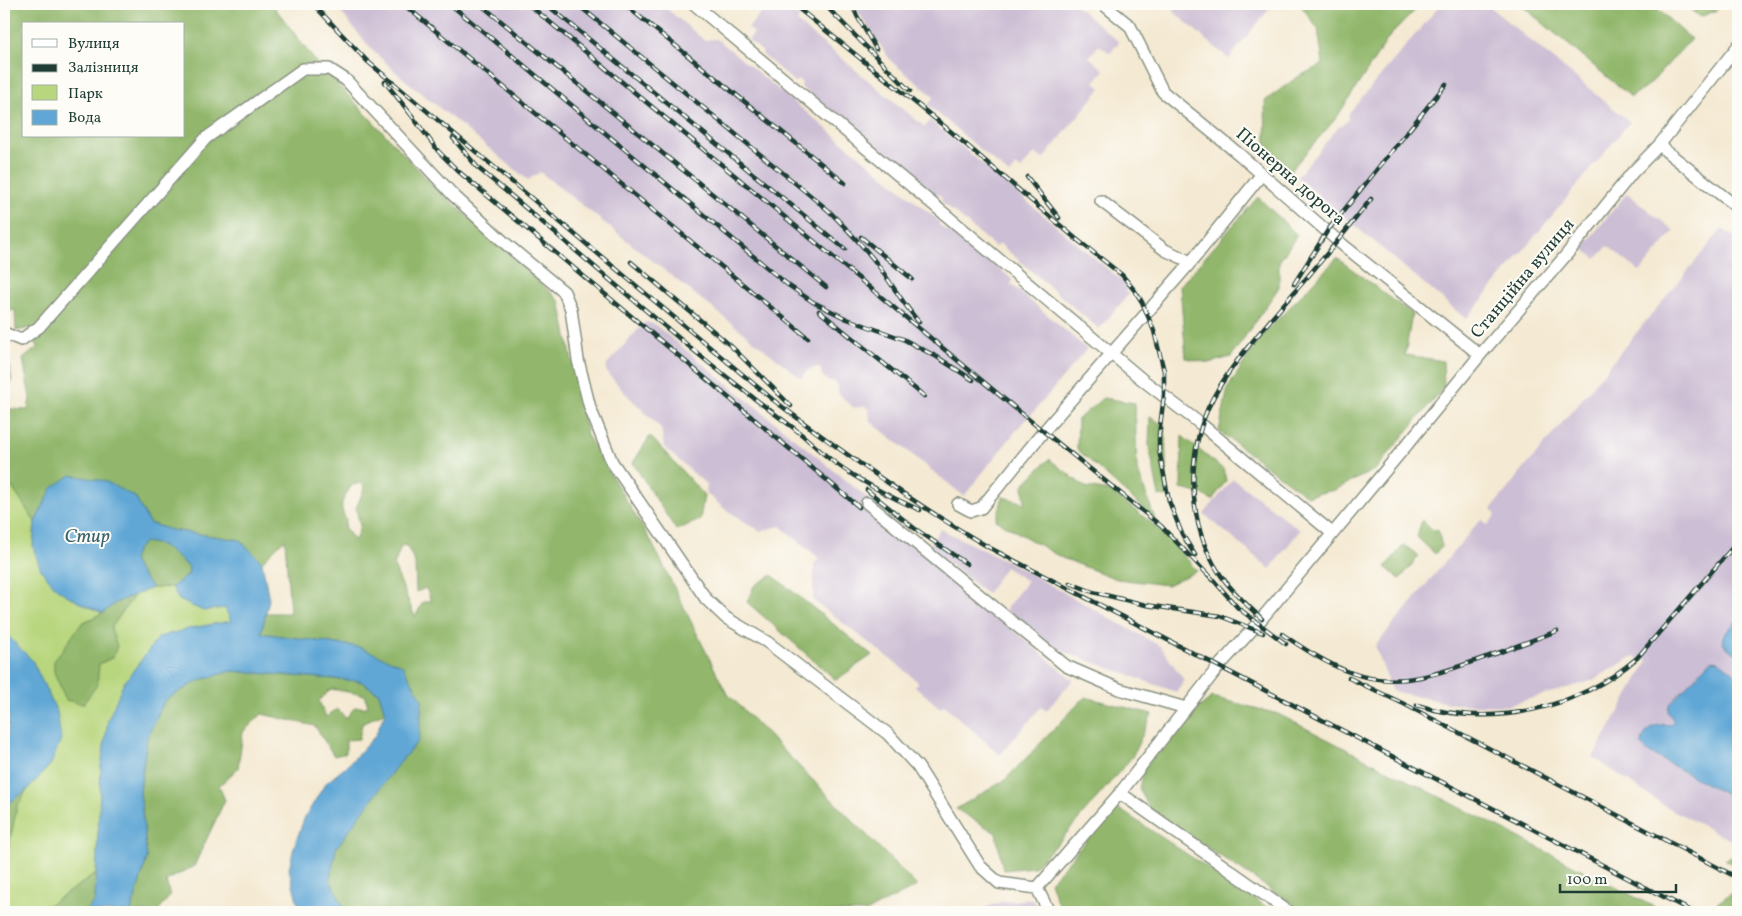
<svg xmlns="http://www.w3.org/2000/svg" width="1742" height="916" viewBox="0 0 1742 916" font-family="Vollkorn,serif">
<style>
.industrial{fill:#ccbed4}
.green{fill:#b8d67d;stroke:#6c8a58}
.forest{fill:#92b76c;stroke:#587a50;fill-rule:evenodd}
.water{fill:#60a7d6;stroke:#407285}
.lines{fill:none;stroke-linecap:round;stroke-linejoin:round}
.minor-casing{stroke:#8a9383;stroke-width:14}
.minor{stroke:#fff;stroke-width:11}
.rail-casing{stroke:#1f3d34;stroke-width:4.5}
.rail{stroke:#fdfcf7;stroke-width:2.5;stroke-dasharray:8;stroke-linecap:butt}
.labels{text-anchor:middle;stroke-width:4;stroke-linejoin:round;paint-order:stroke}
.street-label{font-size:18px;fill:#1f3d34;stroke:#fdfcf7}
.water-label{font-size:19px;font-style:italic;fill:#36626d;stroke:#fdfcf7}
</style>
<rect width="100%" height="100%" fill="#fdfcf7"/>
<filter id="ink" filterUnits="userSpaceOnUse"><feTurbulence type="fractalNoise" baseFrequency=".02" numOctaves="2"/><feDisplacementMap in="SourceGraphic" scale="10" xChannelSelector="R" yChannelSelector="G"/><feConvolveMatrix kernelMatrix="1 2 1 2 8 2 1 2 1" color-interpolation-filters="sRGB"/></filter>
<filter id="wash" filterUnits="userSpaceOnUse"><feTurbulence type="fractalNoise" baseFrequency=".0096" numOctaves="4" result="noise"/><feDisplacementMap in="SourceGraphic" scale="20" xChannelSelector="R" yChannelSelector="G"/><feGaussianBlur stdDeviation="1.12" result="paint"/><feColorMatrix in="noise" values="0 0 0 0 0 0 0 0 0 0 0 0 0 0 0 0 0 1.4 0 .05"/><feComposite in="paint" operator="in"/></filter>
<g filter="url(#wash)">
<rect width="100%" height="100%" fill="#f4e9d2"/>
<path class="industrial" d="M334 4H661L704 40 717 39 939 221V225L943 228 946 231 950 229 1013 280 1011 284 1087 349 1031 415 1023 422 964 496 870 421 869 410 865 406 854 408 838 393V385L833 381 829 382 822 376 821 369 817 367 808 370 801 378 540 172 528 180 398 74 372 50Z
M768 4H781L799 18 797 22 925 127 930 120 1129 287 1125 291 1129 294 1099 329 1000 244 995 247 941 201 942 198 938 194 935 196 801 87 802 83 799 80 794 82 762 54 763 52 748 40 754 33 748 28Z
M855 4H1074L1119 42 1110 53 1099 45 1089 57 1104 70 1094 82 1101 88 1043 159 1035 153 1021 169 1016 166 1009 174 928 105 934 97 891 61 858 12Z
M1179 4H1264L1269 9 1229 59 1173 11Z
M1441 4H1486L1630 122 1466 319 1297 177 1339 126 1343 125 1348 119 1349 113Z
M1627 193 1674 231 1640 272 1608 246 1596 259 1582 248Z
M1722 229 1738 239V844L1663 805 1593 757 1648 661 1646 659 1641 661 1634 656 1591 681 1506 706 1454 704 1392 691 1375 646 1481 519 1488 525 1496 514 1491 509Z
M645 322 654 324 870 500 1004 622 1073 680 1046 711 1041 707 1000 755 944 705 940 708 915 686 918 682 898 665 813 600 814 564 819 558 780 526 760 531 725 509 706 493 707 485 664 447 661 428 623 391 606 371 607 364Z
M1233 479 1300 530 1270 569 1204 514Z
M940 529 1009 562 1160 646 1184 680 1176 692 1051 647 1005 610 1027 581 1005 567 987 594 928 547Z
M1033 899 1040 912H976L1000 902Z"/>
<path class="green" d="M4 472 8 481 35 522 33 547 78 602 103 613 82 623 99 664 113 657 111 628 135 594 152 588 172 587 179 600 226 608 231 621 192 628 159 637 123 684 99 815 96 874 38 912H4V884L5 883 7 855 17 805 28 789 51 764 57 712 48 694 9 637 4 636Z"/>
<path class="forest" d="M4 4H272L312 57 430 182 560 301 587 435 652 543 726 692 917 886 866 912H346L330 880 336 848 395 768 419 740 359 647 261 633 266 613H290L285 539 262 562 239 540 171 530 149 523 135 497 52 489 35 522 8 481 4 472V356L8 358 12 380 5 394 10 409 28 410 30 398 23 359 38 347 30 328 16 331 15 310 4 312ZM24 24H184V136H24ZM363 483 364 489 356 508 360 526 355 541 345 528 346 519C337 505 344 497 352 485ZM406 545 415 562 416 592 426 588 431 601 423 602 415 617 394 566 401 546Z
M1304 4H1421L1389 37 1337 117 1290 171 1266 145 1265 101 1296 78 1323 64 1318 29 1302 7Z
M1520 4H1637L1639 13 1649 4H1652L1691 39 1649 85 1631 97Z
M1683 4H1712L1717 10 1700 17Z
M1258 197 1297 235 1279 262V287L1231 357 1209 363 1186 358 1180 286Z
M1337 258 1412 314 1405 355 1443 361 1444 387 1376 469 1335 490 1307 496 1219 431 1228 388 1259 339Z
M1103 398 1135 403 1137 469 1155 519 1077 449 1078 419Z
M1150 417 1165 426 1167 497 1159 496 1149 445Z
M650 436 704 495 700 520 676 530 633 463Z
M1182 436 1224 470 1226 481 1212 500 1202 494 1181 489Z
M1049 459 1085 487 1110 491 1165 533 1197 571 1167 585 1117 579 1062 558 996 520 1003 497 1025 503 1023 485Z
M1422 520 1433 530H1438L1442 547 1435 554 1417 537Z
M145 542 162 545 189 567 188 575 172 587 152 588 138 570 133 560 137 549Z
M1404 545 1419 556 1400 579 1385 567Z
M772 575 872 655 836 680 747 602 754 586Z
M135 594 111 628 117 646 113 657 99 664 97 685 83 704 66 700 54 672V661L82 623 103 613 117 602Z
M231 671 360 681 379 693 385 713 376 716 362 724 359 739 346 740V753L334 756 315 726 262 714 243 732 238 768 219 786 225 800 194 866 166 881 170 896 157 912H131L147 858 140 791 147 737 165 700 198 681ZM331 689 365 695 368 707H355L346 718 337 709 326 717 319 701Z
M1085 697 1152 714 1132 757 1059 842 1034 867 1003 870 996 833 956 809 1005 780Z
M1212 697 1278 714 1664 912H1305L1150 810 1139 788 1144 768 1182 721Z
M28 789 17 806 7 855 5 884H4V807Z
M1116 807 1274 912H1061L1050 882Z
M1738 853V867L1725 860Z
M96 874 95 901 85 912H38Z
M1738 888V912H1722L1712 907Z"/>
<path class="water" d="M71 475 105 481 135 497 149 523 171 530 240 540 262 562 269 600 261 633 359 647 402 665 422 699 419 740 395 768 336 848 330 880 346 912H300L289 869 294 847 304 819 325 784 347 766 375 736 385 713 379 693 360 681 231 671 198 681 165 700 147 737 140 791 147 858 131 912H85L95 901 101 766 108 720 123 684 159 637 192 628 231 621 225 608 203 611 179 600 172 587 188 575 189 567 162 545 145 542 137 549 133 560 138 570 152 588 117 602 103 613 78 602 57 589 41 570 33 547 35 522 52 488Z
M1738 619V655L1726 647 1723 642 1725 634Z
M4 636 9 637 32 660 57 712 61 739 51 764 28 789 4 807V744C9 734 11 711 4 702Z
M1712 660 1719 661 1738 676V801L1648 752 1642 746C1642 730 1655 723 1670 725L1674 721 1668 712 1669 705Z"/>
</g>
<g filter="url(#ink)">
<g class="lines">
<defs>
<path id="minor" d="M694 4 1144 381 1202 425 1332 533
M1103 4 1130 26 1163 92 1240 155 1338 241 1480 355
M1660 144 1666 151 1738 208
M1101 201 1165 250 1191 262
M4 333 21 340 39 327 206 138 303 69H329L346 80 453 195 506 244 564 292 571 309 578 360 590 408 612 462 706 599 726 618 767 642 888 734 918 767 980 866 999 883 1037 888 1120 793 1219 666 1258 623 1410 441 1480 355 1567 254 1632 173 1660 144 1738 46
M867 503 1066 666 1119 689 1186 708
M958 504 971 511 981 508 1044 431 1191 262 1262 174
M1120 793 1289 912
M1037 888 1049 912"/>
</defs>
<use href="#minor" class="minor-casing"/>
<use href="#minor" class="minor"/>
<defs>
<path id="rail" d="M313 4 367 61 772 399C842 452 914 504 990 548L1693 912
M403 4 808 338
M450 4 788 285 813 302 847 319 903 339 937 357 973 380
M480 4 826 287
M528 4 1027 418 1161 526 1212 579
M546 4 845 249
M577 4 828 210C846 228 865 247 880 268 893 286 904 305 919 322
M624 4 845 183
M793 4 949 130 1075 238 1122 275 1135 291 1142 302 1154 331 1164 371V395L1159 435V450L1169 501 1182 534 1195 555
M824 4 910 91
M852 4 857 16 876 49
M385 82 413 117
M409 112 438 151 458 171 859 507
M453 138 478 168C582 254 682 346 791 426 806 437 819 451 834 462 861 482 890 497 920 510
M1027 177 1059 218
M861 237 912 279
M631 262 731 346 791 406
M1294 284 1328 230 1446 84
M819 311 924 396
M867 490 914 528 967 564
M1208 574 1238 608 1286 644
M1070 583 1093 592 1146 605 1220 616 1263 633
M1262 619C1249 607 1236 595 1225 581 1188 533 1185 462 1208 408 1225 371 1258 335 1284 304 1314 270 1343 235 1371 199
M1282 634C1304 649 1327 664 1352 673 1398 690 1445 672 1489 656 1512 648 1535 639 1557 631
M1349 678 1404 704 1738 878
M1417 705C1492 729 1578 709 1637 658L1733 547"/>
</defs>
<use href="#rail" class="rail-casing"/>
<use href="#rail" class="rail"/>
</g>
</g>
<g class="labels">
<g class="street-label">
<text transform="translate(1291 176) rotate(41)" y="6">Піонерна дорога</text>
<text transform="translate(1522 278) rotate(-50)" y="6">Станційна вулиця</text>
</g>
<g class="water-label">
<text x="87" y="542">Стир</text>
</g>
</g>
<rect width="1742" height="916" fill="none" stroke="#fdfcf7" stroke-width="20"/>
<rect x="22" y="22" width="162" height="115" fill="#fdfcf7" stroke="#a4b0a9"/>
<rect x="32" y="39" width="25" height="8" fill="#ffffff" stroke="#a4b0a9"/>
<text x="68" y="48" font-size="15" fill="#1f3d34">Вулиця</text>
<rect x="32" y="64" width="25" height="8" fill="#1f3d34" stroke="#a4b0a9"/>
<text x="68" y="72" font-size="15" fill="#1f3d34">Залізниця</text>
<rect x="32" y="85" width="25" height="15" fill="#b8d67d" stroke="#a4b0a9"/>
<text x="68" y="98" font-size="15" fill="#1f3d34">Парк</text>
<rect x="32" y="110" width="25" height="15" fill="#60a7d6" stroke="#a4b0a9"/>
<text x="68" y="122" font-size="15" fill="#1f3d34">Вода</text>
<path d="M1560 884v8h116v-8" fill="none" stroke="#1f3d34" stroke-width="2.5"/>
<text x="1567" y="884" font-size="15" fill="#1f3d34" stroke="#fdfcf7" stroke-width="4" paint-order="stroke">100 m</text>
</svg>
